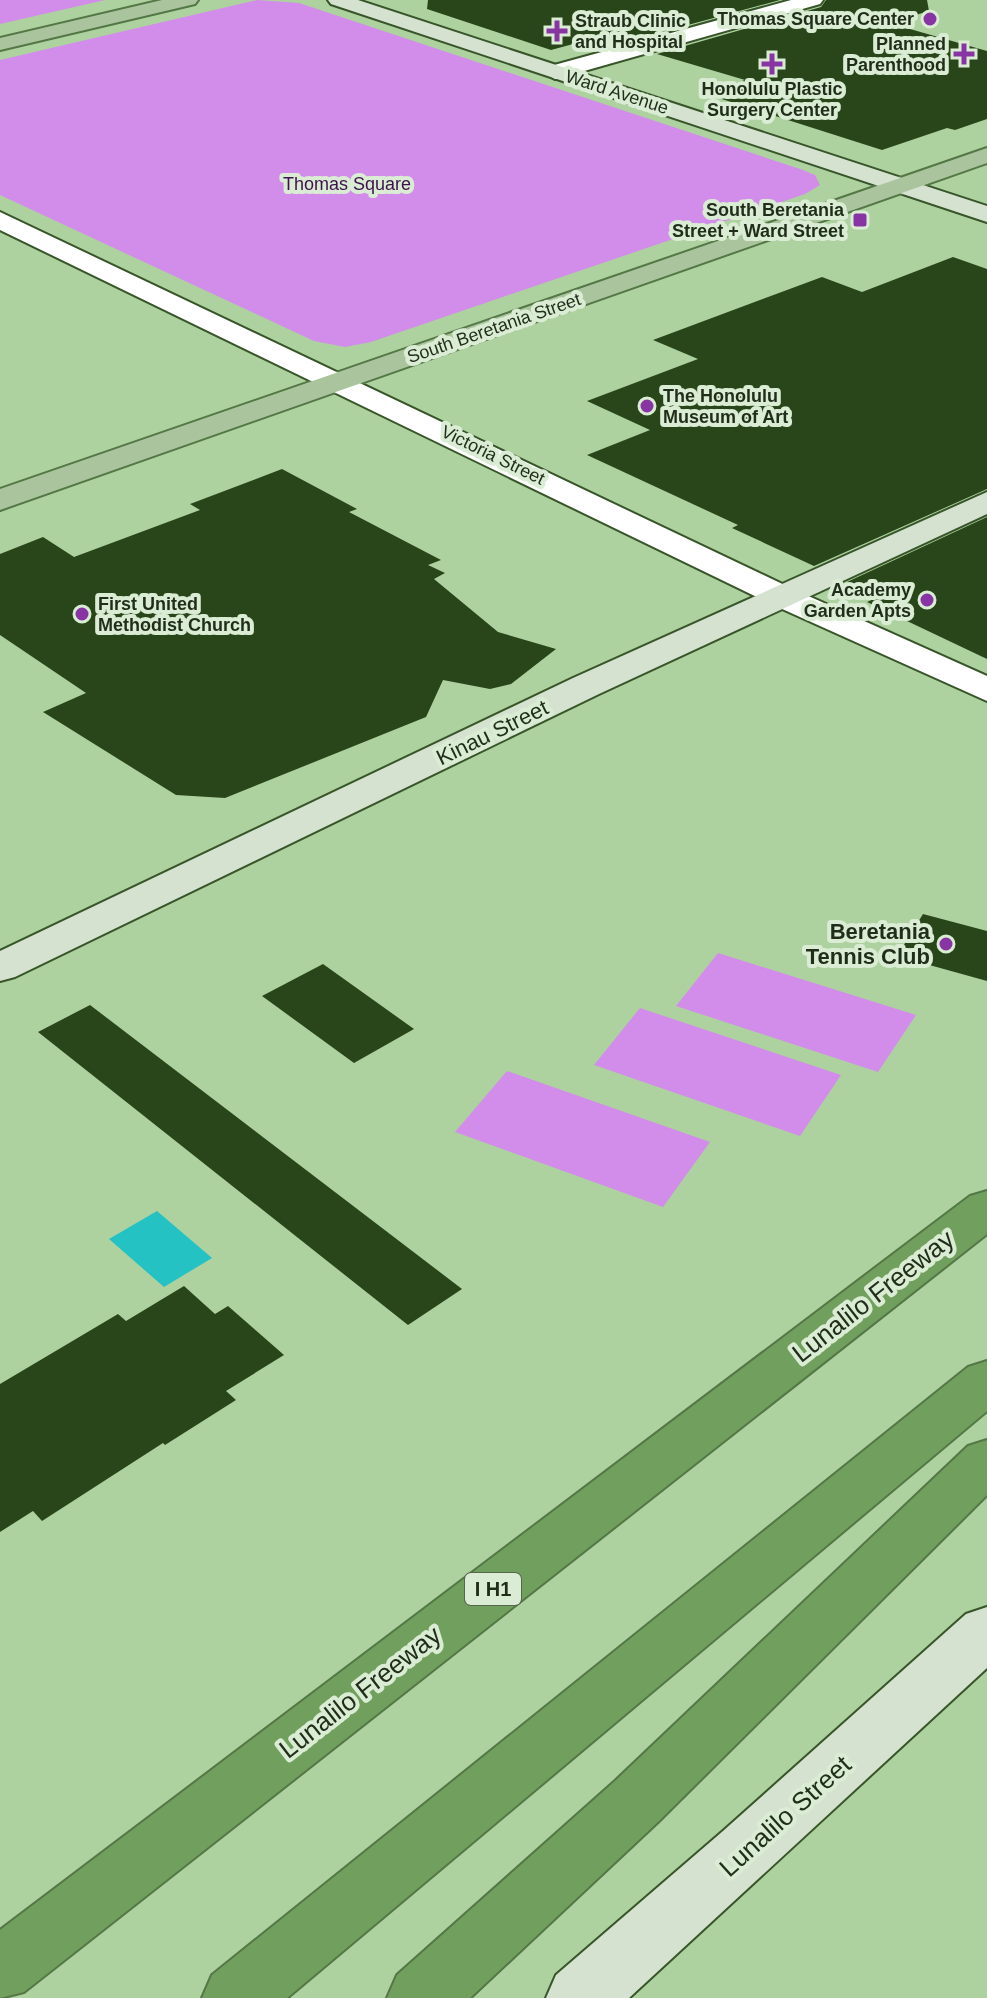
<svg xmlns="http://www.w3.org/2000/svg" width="987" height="1998" viewBox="0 0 987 1998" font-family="Helvetica,sans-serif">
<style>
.green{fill:#d28deb}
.water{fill:#25c2c4}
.building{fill:#29461b}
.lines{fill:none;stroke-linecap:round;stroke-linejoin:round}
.minor-casing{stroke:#375529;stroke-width:4}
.secondary-casing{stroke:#375529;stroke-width:4}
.primary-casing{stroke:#547746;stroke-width:4}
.motorway-casing{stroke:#547746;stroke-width:4}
.minor{fill:#fff;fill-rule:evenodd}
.secondary{fill:#d4e2cf;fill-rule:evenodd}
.primary{fill:#aac59e;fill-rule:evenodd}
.motorway{fill:#719f5e;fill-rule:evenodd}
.poi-dot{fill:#8835a4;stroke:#daecd3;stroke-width:3}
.labels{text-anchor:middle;stroke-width:8;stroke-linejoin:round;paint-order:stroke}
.far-poi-label{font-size:18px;font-weight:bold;fill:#1f2d19;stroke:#daecd3;text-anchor:end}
.far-street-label{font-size:18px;fill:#1f2d19;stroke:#daecd3}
.far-park-label{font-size:18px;fill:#3e124c;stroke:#daecd3}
.shield{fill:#daecd3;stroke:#576651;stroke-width:2}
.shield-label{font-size:20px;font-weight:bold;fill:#1f2d19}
.street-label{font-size:22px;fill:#1f2d19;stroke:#daecd3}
.poi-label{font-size:22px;font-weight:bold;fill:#1f2d19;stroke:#daecd3;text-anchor:end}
.near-street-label{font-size:26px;fill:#1f2d19;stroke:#daecd3}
</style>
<rect width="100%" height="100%" fill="#aed1a0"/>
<path class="green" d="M0 0H105L0 24Z
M257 0 299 3 803 170 815 175 820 185 805 194 371 342 345 347 314 341 0 195V60Z
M718 953 916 1015 878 1072 676 1006Z
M640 1008 841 1075 800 1136 594 1065Z
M507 1071 710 1142 663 1207 455 1132Z"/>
<path class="water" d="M157 1211 212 1258 164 1287 109 1239Z"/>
<path class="building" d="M428 0H780L622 43 599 37 551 50 427 9Z
M826 0H927L929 11 889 23 987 51V119L955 130 947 128 882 150 703 93 745 80 657 54 821 7Z
M953 257 987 269V489L814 566 732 528 738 525 587 455 650 430 587 401 698 359 653 340 822 277 862 292Z
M282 469 357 509 349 512 441 560 428 565 445 573 434 579 498 632 556 649 511 684 490 689 443 680 426 717 225 798 176 795 43 712 86 693 0 635V554L43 537 74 557 200 510 190 504Z
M987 517V659L867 602 878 597 847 582Z
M923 914 987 931V981L897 956Z
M323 964 414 1029 354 1063 262 996Z
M90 1005 462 1289 408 1325 38 1032Z
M184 1286 215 1314 228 1306 284 1355 226 1391 236 1400 165 1445 163 1443 42 1521 33 1511 0 1532V1384L118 1314 126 1321Z"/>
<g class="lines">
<defs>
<path id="minor" d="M791 0H823L820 4 563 77 555 79 544 72 547 67Z
M0 212 795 590 987 676V701L771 604 0 230Z"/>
<path id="secondary" d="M328 0H358L987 206V222L331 4Z
M987 492V514L599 694 15 977 0 981V951L573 678Z
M987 1607V1668L629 1998H546L556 1975 723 1831 966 1614Z"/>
<path id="primary" d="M162 0H198L195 4 0 50V38Z
M987 148V163L0 510V489Z"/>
<path id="motorway" d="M987 1191V1234L24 1992 0 1998V1930L970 1196Z
M987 1361V1411L287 1998H202L212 1975 968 1367Z
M987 1440V1495L659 1821 470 1998H387L397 1975 615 1781 968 1446Z"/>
</defs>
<use href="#minor" class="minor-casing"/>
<use href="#secondary" class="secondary-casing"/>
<use href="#primary" class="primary-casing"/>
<use href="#motorway" class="motorway-casing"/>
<use href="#minor" class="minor"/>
<use href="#secondary" class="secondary"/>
<use href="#primary" class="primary"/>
<use href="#motorway" class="motorway"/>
</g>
<g class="poi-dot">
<circle cx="930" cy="19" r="8"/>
<path d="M553 19h8v8h8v8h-8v8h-8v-8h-8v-8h8z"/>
<path d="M960 42h8v8h8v8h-8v8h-8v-8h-8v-8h8z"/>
<path d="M768 52h8v8h8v8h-8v8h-8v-8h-8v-8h8z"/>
<rect x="852" y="212" width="16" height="16" rx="4"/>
<circle cx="647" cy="406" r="8"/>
<circle cx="927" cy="600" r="8"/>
<circle cx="82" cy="614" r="8"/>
<circle cx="946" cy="944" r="8"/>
</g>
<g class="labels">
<g class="far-poi-label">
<text x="914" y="25">Thomas Square Center</text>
<text x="575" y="27" text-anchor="start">Straub Clinic<tspan x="575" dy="21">and Hospital</tspan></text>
<text x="946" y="50">Planned<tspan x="946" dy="21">Parenthood</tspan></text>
<text x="772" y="95" text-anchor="middle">Honolulu Plastic<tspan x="772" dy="21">Surgery Center</tspan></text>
<text x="844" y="216">South Beretania<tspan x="844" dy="21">Street + Ward Street</tspan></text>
<text x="663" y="402" text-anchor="start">The Honolulu<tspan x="663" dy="21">Museum of Art</tspan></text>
<text x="911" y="596">Academy<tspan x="911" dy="21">Garden Apts</tspan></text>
<text x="98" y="610" text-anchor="start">First United<tspan x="98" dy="21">Methodist Church</tspan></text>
</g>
<g class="far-street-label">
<text transform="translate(617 92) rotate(18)" y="6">Ward Avenue</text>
<text transform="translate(494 328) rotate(-19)" y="6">South Beretania Street</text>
<text transform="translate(493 455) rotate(26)" y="6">Victoria Street</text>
</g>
<g class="far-park-label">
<text x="347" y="190">Thomas Square</text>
</g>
<rect class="shield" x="465" y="1573" width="56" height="32" rx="6"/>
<g class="shield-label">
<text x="493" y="1596">I H1</text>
</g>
<g class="street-label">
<text transform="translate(492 732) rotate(-26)" y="8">Kinau Street</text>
</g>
<g class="poi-label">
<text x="930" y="939">Beretania<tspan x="930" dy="25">Tennis Club</tspan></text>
</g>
<g class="near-street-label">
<text transform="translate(873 1296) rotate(-38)" y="9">Lunalilo Freeway</text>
<text transform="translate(360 1692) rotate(-38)" y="9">Lunalilo Freeway</text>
<text transform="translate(785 1816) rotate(-42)" y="9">Lunalilo Street</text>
</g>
</g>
</svg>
